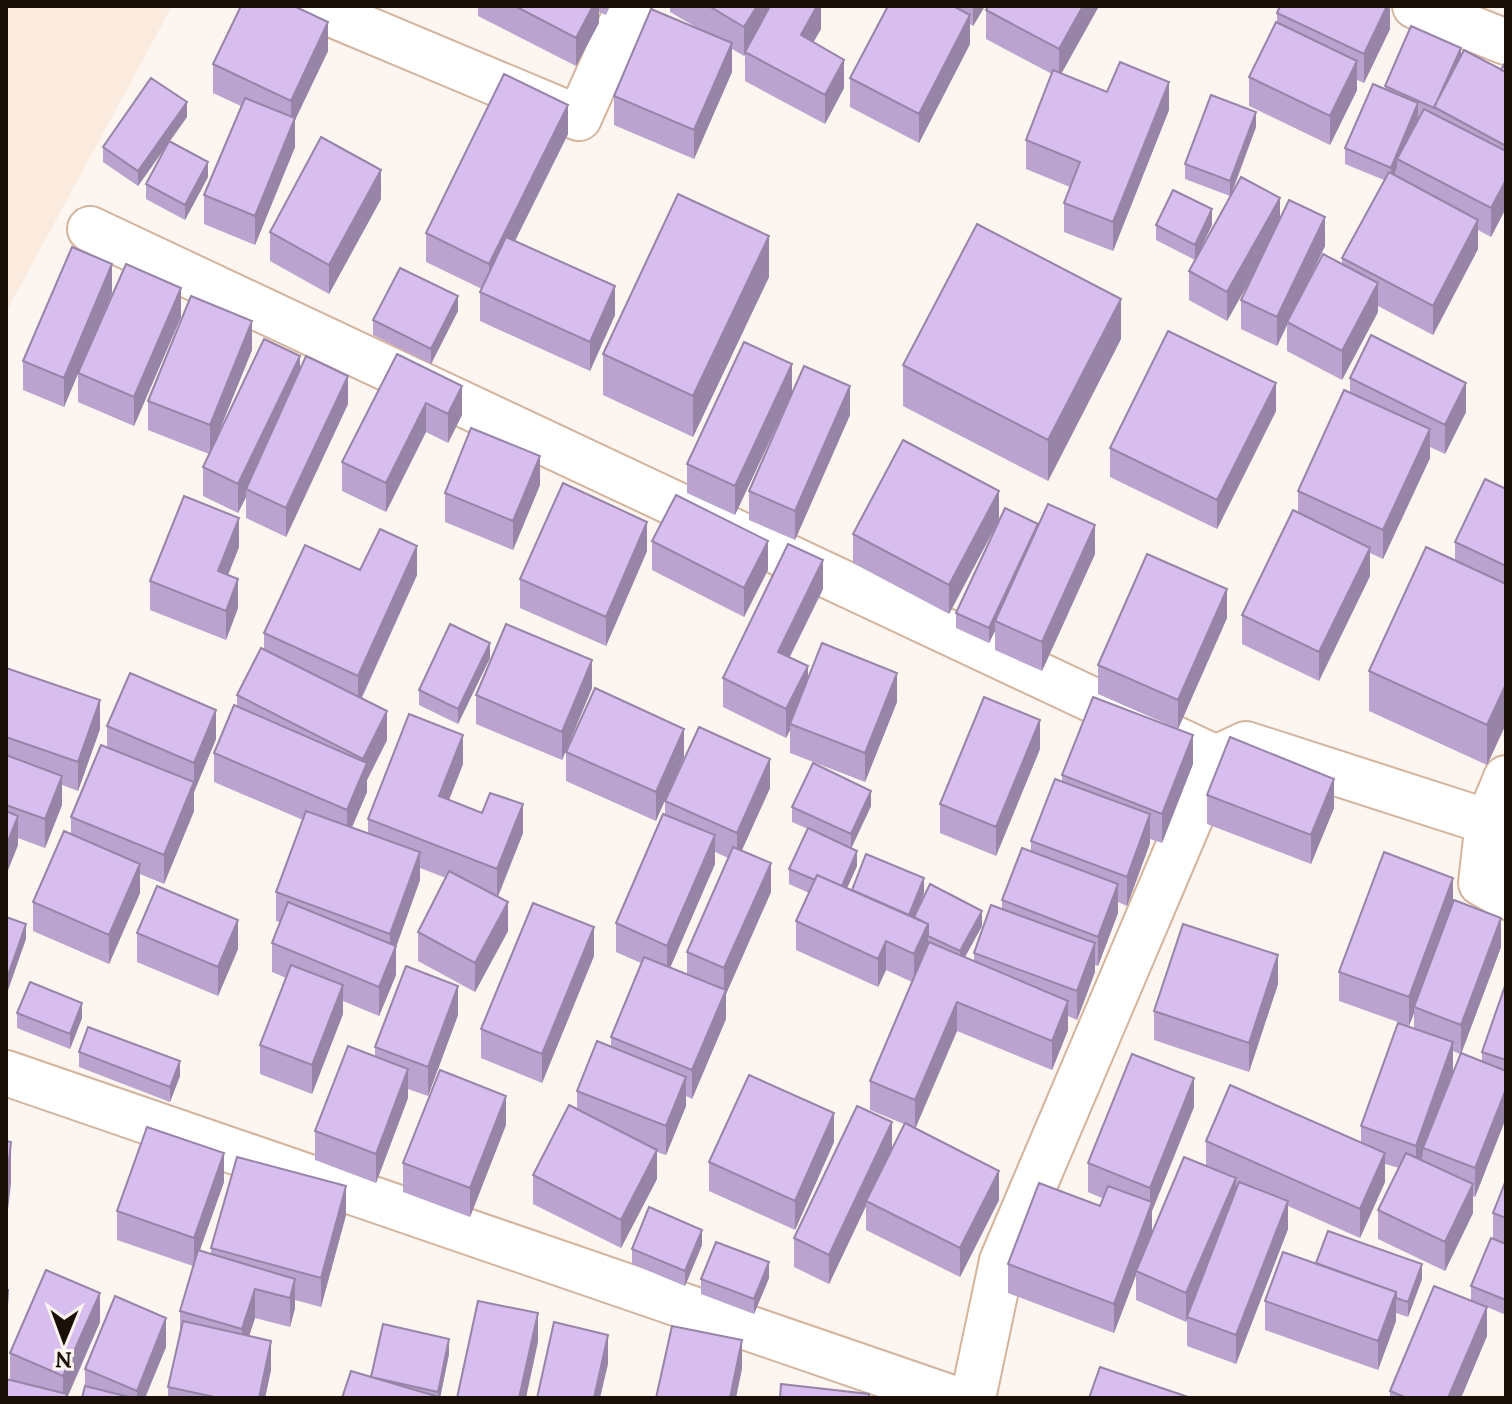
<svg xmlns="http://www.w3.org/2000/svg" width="1512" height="1404" viewBox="0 0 1512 1404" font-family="Lora,serif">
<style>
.built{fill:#fbebdf}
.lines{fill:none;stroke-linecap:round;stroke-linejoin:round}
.street-casing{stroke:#d4b49c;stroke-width:48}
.street{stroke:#fff;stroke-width:44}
.wall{fill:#baa3ce;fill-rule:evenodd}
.shaded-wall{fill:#9784a7}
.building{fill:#d8bdef;stroke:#9784a7;stroke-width:2}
</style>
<rect width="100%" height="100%" fill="#fcf5f0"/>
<path class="built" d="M6 6H172L6 312Z"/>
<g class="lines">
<defs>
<path id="street" d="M312 6 579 118 629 6
M1415 6 1506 42
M90 229 1216 758 1246 744 1488 822
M1506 778 1488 822 1481 883 1506 897
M6 1073 952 1398
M973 1398 1002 1261 1216 758"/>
</defs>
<use href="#street" class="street-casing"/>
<use href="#street" class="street"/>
</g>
<path class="wall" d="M478 6H610L606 15 599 12V23L576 66 478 16Z
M670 6H821V29L813 42 844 88 825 124 745 81V54L744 56 732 49V72L694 159 614 125V96L701 30 670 12Z
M888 6H985L973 26 970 24V44L919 143 850 107V78Z
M1099 6 1061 73 1107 92 1169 110 1113 251 1064 232V203L1070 187 1026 169V140L1052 74 986 39V10Z
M1390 6V29L1364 83 1357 80V90L1330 145 1249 106V77L1277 23V13Z
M328 51 295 120V147L255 245 204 224V195L241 106 213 93V64Z
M1461 57 1501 70 1506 61V208L1491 237 1478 230V249L1433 335 1378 306V312L1342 380 1287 351V325L1277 346 1241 329V300L1253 274 1227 321 1189 300V271L1230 196 1185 179V164L1256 127 1231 196 1280 219 1325 246 1304 289 1342 264V258L1384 180 1345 164V148L1385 89V86Z
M187 117 169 141 208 177 185 220 146 199V184L167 144 138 186 103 162V147Z
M568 134 515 241 615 315 590 371 480 321V292L482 289 426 262V233Z
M381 199 329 294 270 261V232Z
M1156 225H1212L1195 260 1156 240Z
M769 277 693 437 603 395V354Z
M112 293 64 407 23 390V361Z
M458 311 431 364 373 335V320Z
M181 317 134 426 78 402V373Z
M1121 339 1048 481 903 406V365Z
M252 350 213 446 300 371 348 404 286 537 246 518V497L238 513 203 496V467L209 454 148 430V401Z
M397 354 462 415 448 443 426 432 386 512 342 491V462Z
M1350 378 1466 412 1445 454 1430 447V458L1383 559 1370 553V576L1319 681 1242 644V615L1298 513V491L1350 392Z
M792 393 735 515 687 493V464Z
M1276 411 1217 529 1110 477V448Z
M850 415 795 540 749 520V491Z
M540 485 513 550 445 522V493Z
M1506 489V724L1487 765 1369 711V671L1455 560V542Z
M999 520 949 614 853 563V534Z
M652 541 768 570 744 617 652 570Z
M239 547 228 575 238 608 226 640 150 610V581Z
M647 551 606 646 520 608V579Z
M1095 554 1042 671 995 650V631L989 643 956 628V613Z
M360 570 417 575 362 698 387 740 367 780V792L352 827 368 833V819L463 764 449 800 523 833 498 897 508 931 475 992 418 961V932L446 878 420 868V880L396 947V975L379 1016 343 1001V1014L312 1094 260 1074V1045L286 978 272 972V943L280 922 276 921V892L303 820 214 782V753L237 707V695L264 649V633Z
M823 589 790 657 808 681 897 702 865 782 790 753V730L786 738 723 707V678Z
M1227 618 1178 729 1098 694V665Z
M490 658 458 724 419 705V690Z
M6 668 100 729 78 791 62 785V805L45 848 18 838V845L6 875Z
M592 688 562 760 476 724V695Z
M107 726 216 739 194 792V811L164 884 140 874V893L109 964 33 931V902L71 834V817L107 747Z
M684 729 656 821 566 781V752Z
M1040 749 996 856 940 833V804Z
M1193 764 1162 843 1150 839V843L1127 906 1118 902V913L1098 966 1095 965V972L1077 1020 1068 1016V1030L1052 1070 957 1031 915 1129 999 1200 960 1277 866 1230V1206L829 1284 794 1267V1238L892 1149 904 1124 870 1110V1081L912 982 886 970 878 987 796 950V921L809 893 789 884V869L808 829 792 822V807L871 806 851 848 857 866 847 888 852 890 924 893 919 906 982 926 965 957 974 961V953L1002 909V900L1031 851V841L1062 782V775Z
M770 788 742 850 771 892 726 994V1019L692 1099 686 1096V1106L666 1155 657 1152V1179L621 1248 533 1204V1175L577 1110V1091L611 1047V1037L641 963 616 952V923L665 815V801ZM715 852 728 858 687 952V974L670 967 715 864Z
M1207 795 1334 808 1311 864 1207 824Z
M1453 901 1501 947 1461 1054 1482 1062V1052L1506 983V1118L1475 1197 1473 1196V1213L1445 1271 1378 1239V1210L1399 1168 1385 1164V1182L1360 1238 1288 1206V1229L1236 1364 1187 1346V1319L1186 1322 1136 1300V1275L1114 1333 1008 1293V1264L1100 1206 1104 1199 1088 1192V1163L1194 1107 1152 1211V1231L1206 1166V1141L1361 1143V1126L1414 1028V1013L1409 1026 1339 1001V972ZM1453 1051 1460 1054 1448 1086Z
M137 933 238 949 218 996 137 962Z
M594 956 542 1083 481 1058V1029Z
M1278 984 1249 1072 1154 1040V1011Z
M17 1013 82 1018 70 1049 17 1028Z
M458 1015 428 1096 408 1089V1098L376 1183 315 1160V1131L375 1056V1047Z
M79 1052 180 1076 170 1102 79 1067Z
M506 1125 470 1217 403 1192V1163Z
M834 1142 795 1230 709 1191V1162Z
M1506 1180V1315L1487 1307V1336L1461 1398H1390V1391L1471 1301V1286L1493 1239V1213Z
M224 1182 199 1250 211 1254V1248L346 1215 321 1307 295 1300V1308L290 1327 255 1318 249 1336 271 1370 265 1398H168V1387L180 1336V1311L193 1266 117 1240V1211Z
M702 1245 685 1286 632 1264V1249Z
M1316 1263 1422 1279 1408 1317 1396 1313V1321L1378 1370 1265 1330V1301Z
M769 1278 754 1314 701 1294V1279Z
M100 1322 67 1398 10 1380V1353Z
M166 1347 145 1398H82L85 1386V1369Z
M449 1354 440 1398H342L371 1377Z"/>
<path class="shaded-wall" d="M593 6H599V23L576 66V38Z
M757 6H774L744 56V27Z
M817 6H821V29L801 64V35Z
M973 6H985L973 26Z
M1083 6H1099L1059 78V49Z
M1387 6H1390V29L1364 83V54Z
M970 15V44L919 143V114Z
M328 22V51L295 120V147L255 245V216L291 130V101Z
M732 43V72L694 159V130Z
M1461 48V63L1435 107Z
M844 60V88L825 124V95Z
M1357 61V90L1330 145V116Z
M1169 82V110L1113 251V222Z
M187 102V117L138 186V171Z
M1418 103V118L1400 160 1397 159V167L1391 183V168Z
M568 105V134L489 293V264Z
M1256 112V127L1230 196V181Z
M208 162V177L185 220V205Z
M381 170V199L329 294V265Z
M1506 180V208L1491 237V208Z
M1280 198V227L1227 321V292Z
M1212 209V225L1195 260V245Z
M1325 217V246L1288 323 1287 322V325L1277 346V317Z
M1478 220V249L1433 335V306Z
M769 236V277L693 437V396Z
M112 264V293L64 407V378Z
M1378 283V312L1342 380V351Z
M615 286V315L590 371V342Z
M181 288V317L134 426V397Z
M458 296V311L431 364V349Z
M1121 299V339L1048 481V440Z
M252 321V350L210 454V425Z
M300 356V385L246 489V497L238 513V484Z
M792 364V393L735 515V486Z
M348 376V404L286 537V508Z
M1276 383V411L1217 529V500Z
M1466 383V412L1445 454V425Z
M462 386V415L448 443V414Z
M850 386V415L795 540V511Z
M426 403V432L386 512V483Z
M1430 429V458L1383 559V530Z
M540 456V485L513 550V521Z
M999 491V520L949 614V585Z
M239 518V547L218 600V571Z
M647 522V551L606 646V617Z
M1038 524V539L995 621V631L989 643V628Z
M1095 525V554L1042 671V642Z
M768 541V570L744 617V588Z
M417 546V575L358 705V676Z
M1370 548V576L1319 681V652Z
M823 560V589L778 680V652Z
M238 579V608L226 640V611Z
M1227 589V618L1178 729V700Z
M490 643V658L458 724V709Z
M592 660V688L562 760V732Z
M808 666V695L790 724V730L786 738V709Z
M897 673V702L865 782V753Z
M1506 684V724L1487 765V725Z
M100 700V729L78 791V762Z
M216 710V739L194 792V763Z
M387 711V740L367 780V792L347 839V810L363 773V759Z
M1040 720V749L996 856V827Z
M684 729V757L656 821V792Z
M463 735V764L439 825V796Z
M1193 735V764L1162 843V814Z
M770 759V788L737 861V833Z
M62 776V805L45 848V819Z
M1334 779V808L1311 864V835Z
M194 782V811L164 884V855Z
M871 791V806L851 849V834Z
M523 804V833L497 898V869Z
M1150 814V843L1127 906V877Z
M18 816V845L6 875V846Z
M715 835V864L667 975V946Z
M857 851V866L839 906V891Z
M420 852V880L396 947V975L379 1016V987L390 960V934Z
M771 863V892L726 994V1019L692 1099V1070L724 993V968Z
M140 864V893L109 964V935Z
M924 878V893L911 927 908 918Z
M1453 878V907L1414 1007V1013L1409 1026V997Z
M1118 884V913L1098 966V937Z
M508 902V931L475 992V963Z
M982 911V926L960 966V951Z
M1501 918V947L1461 1054V1025Z
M238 920V949L218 996V967Z
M26 924V939L6 996V981Z
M928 924V953L914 983V954Z
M594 927V956L542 1083V1054Z
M886 941V970L878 987V959Z
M1095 943V972L1077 1020V991Z
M1278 955V984L1249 1072V1043Z
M343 985V1014L312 1094V1065Z
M458 986V1015L428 1096V1067Z
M1068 1001V1030L1052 1070V1041Z
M957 1002V1031L915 1129V1100Z
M82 1003V1018L70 1049V1034Z
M1453 1042V1071L1423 1148V1154L1416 1175V1146Z
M180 1061V1076L170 1102V1087Z
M408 1069V1098L376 1183V1154Z
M686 1077V1106L666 1155V1126Z
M1194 1078V1107L1152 1211V1231L1136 1271V1275L1114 1333V1304L1150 1208V1188Z
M1506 1089V1118L1475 1197V1168Z
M506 1096V1125L470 1217V1188Z
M834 1113V1142L795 1230V1201Z
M892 1122V1151L866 1201V1206L829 1284V1255Z
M11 1142V1183L6 1228V1187Z
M657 1150V1179L621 1248V1220Z
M224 1153V1182L194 1267V1238Z
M1385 1153V1182L1360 1238V1209Z
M999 1171V1200L960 1277V1248Z
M1236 1178V1207L1186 1322V1293Z
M1473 1184V1213L1445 1271V1242Z
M346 1186V1215L321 1307V1278Z
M1288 1201V1229L1236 1364V1335Z
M702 1230V1245L685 1286V1271Z
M769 1262V1278L754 1314V1299Z
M1422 1264V1279L1408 1317V1302Z
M295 1279V1308L290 1327V1298Z
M255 1289V1318L242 1358V1329Z
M8 1290V1319L6 1351V1322Z
M1396 1292V1321L1378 1370V1341Z
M100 1293V1322L67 1398H63V1376Z
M1487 1307V1336L1461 1398H1448Z
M538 1313V1342L526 1398H519Z
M166 1318V1347L145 1398H137V1391Z
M608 1335V1364L600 1398H594Z
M449 1339V1354L440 1398H438V1392Z
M742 1340V1369L736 1398H730Z
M271 1341V1370L265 1398H259Z"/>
<path class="building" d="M241 6H294L328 22 291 101 213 64Z
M515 6H593L576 38Z
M709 6H757L744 27Z
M770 6H817L801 35 844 60 825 95 745 52Z
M888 6H953L970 15 919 114 850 78Z
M988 6H1083L1059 49 986 10Z
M1280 6H1387L1364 54 1277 13Z
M651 9 732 43 694 130 614 96Z
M1276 22 1357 61 1330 116 1249 77Z
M1411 26 1461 48 1434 108 1385 86Z
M1464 50 1506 72V146L1434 107Z
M1506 61V72L1501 70Z
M1120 62 1169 82 1113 222 1064 203 1080 162 1026 140 1053 70 1107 92Z
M504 74 568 105 489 264 426 233Z
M151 78 187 102 138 171 103 147Z
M1373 84 1418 103 1391 168 1345 148Z
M1211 95 1256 112 1230 181 1185 164Z
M245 98 295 118 255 216 204 195Z
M1424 109 1506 151V180L1491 208 1397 159Z
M321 137 381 170 329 265 270 232Z
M169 141 208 162 185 205 146 184Z
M1389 172 1478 220 1433 306 1342 258Z
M1241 177 1280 198 1227 292 1189 271Z
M1173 190 1212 209 1195 245 1156 225Z
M678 194 769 236 693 396 603 354Z
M1289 200 1325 217 1277 317 1241 300Z
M977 224 1121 299 1048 440 903 365Z
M506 237 615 286 590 342 480 292Z
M72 247 112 264 64 378 23 361Z
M1323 254 1378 283 1342 351 1287 322Z
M126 264 181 288 134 397 78 373Z
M400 268 458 296 431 349 373 320Z
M191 296 252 321 210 425 148 401Z
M1168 331 1276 383 1217 500 1110 448Z
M1371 335 1466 383 1445 425 1350 378Z
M264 339 300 356 238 484 203 467Z
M744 342 792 364 735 486 687 464Z
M397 354 462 386 448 414 426 403 386 483 342 462Z
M306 356 348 376 286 508 246 489Z
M804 366 850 386 795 511 749 491Z
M1344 390 1430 429 1383 530 1298 491Z
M471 428 540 456 513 521 445 493Z
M903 440 999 491 949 585 853 534Z
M1485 479 1506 489V566L1455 542Z
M563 483 647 522 606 617 520 579Z
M676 495 768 541 744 588 652 541Z
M184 496 239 518 218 571 238 579 226 611 150 581Z
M1048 504 1095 525 1042 642 995 621Z
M1005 508 1038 524 989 628 956 613Z
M1293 510 1370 548 1319 652 1242 615Z
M380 529 417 546 358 676 264 633 305 545 360 570Z
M788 544 823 560 778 652 808 666 786 709 723 678Z
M1426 547 1506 584V684L1487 725 1369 671Z
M1147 554 1227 589 1178 700 1098 665Z
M450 624 490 643 458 709 419 690Z
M506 624 592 660 562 732 476 695Z
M822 643 897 673 865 753 790 724Z
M261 648 387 711 363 759 237 695Z
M6 668 100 700 78 762 6 737Z
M130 673 216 710 194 763 107 726Z
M595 688 684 729 656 792 566 752Z
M984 697 1040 720 996 827 940 804Z
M1093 697 1193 735 1162 814 1062 775Z
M234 705 367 763 347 810 214 753Z
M409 714 463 735 439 796 482 813 490 793 523 804 497 869 368 819Z
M699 727 770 759 737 833 665 801Z
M1230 737 1334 779 1311 835 1207 795Z
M101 745 194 782 164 855 71 817Z
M6 755 62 776 45 819 6 805Z
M813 763 871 791 851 834 792 807Z
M1055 779 1150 814 1127 877 1031 841Z
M6 811 18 816 6 846Z
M306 811 420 852 390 934 276 892Z
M663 814 715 835 667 946 616 923Z
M808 828 857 851 842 886 817 875 815 880 789 869Z
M64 831 140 864 109 935 33 902Z
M733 847 771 863 724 968 687 952Z
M1022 848 1118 884 1098 937 1002 900Z
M1384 852 1453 878 1409 997 1339 972Z
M866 854 924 878 909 915 852 890Z
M449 871 508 902 475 963 418 932Z
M817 875 928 924 914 954 886 941 878 959 796 921Z
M930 884 982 911 960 951 928 936V924L914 917Z
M157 886 238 920 218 967 137 933Z
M1454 900 1501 918 1461 1025 1414 1007Z
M288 902 396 946 379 987 272 943Z
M533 903 594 927 542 1054 481 1029Z
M991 905 1095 943 1077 991 974 953Z
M6 917 26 924 6 981Z
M1183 924 1278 955 1249 1043 1154 1011Z
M929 942 1068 1001 1052 1041 957 1002 915 1100 870 1081Z
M644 957 726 990 692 1070 611 1037Z
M291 965 343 985 312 1065 260 1045Z
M406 966 458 986 428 1067 375 1047Z
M30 982 82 1003 70 1034 17 1013Z
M1506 983V1060L1482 1052Z
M1398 1023 1453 1042 1416 1146 1361 1126Z
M88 1027 180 1061 170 1087 79 1052Z
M597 1041 686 1077 666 1126 577 1091Z
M348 1046 408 1069 376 1154 315 1131Z
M1461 1053 1506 1071V1089L1475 1168 1423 1148Z
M1132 1054 1194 1078 1150 1188 1088 1163Z
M440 1070 506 1096 470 1188 403 1163Z
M749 1075 834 1113 795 1201 709 1162Z
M1230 1085 1385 1153 1360 1209 1206 1141Z
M569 1105 657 1150 621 1220 533 1175Z
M857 1106 892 1122 829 1255 794 1238Z
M905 1123 999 1171 960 1248 866 1201Z
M147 1127 224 1153 194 1238 117 1211Z
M6 1141 11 1142 6 1187Z
M1406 1153 1473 1184 1445 1242 1378 1210Z
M237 1157 346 1186 321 1278 211 1248Z
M1184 1157 1236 1178 1186 1293 1136 1271Z
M1506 1180V1218L1493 1213Z
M1239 1182 1288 1201 1236 1335 1187 1317Z
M1039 1183 1100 1206 1108 1186 1152 1202 1114 1304 1008 1264Z
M649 1207 702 1230 685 1271 632 1249Z
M1328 1231 1422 1264 1408 1302 1396 1298V1292L1316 1263Z
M1491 1238 1506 1244V1300L1471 1286Z
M716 1242 769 1262 754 1299 701 1279Z
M198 1250 295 1279 290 1298 255 1289 242 1329 180 1311Z
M1283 1252 1396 1292 1378 1341 1265 1301Z
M46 1270 100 1293 63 1376 10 1353Z
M1434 1286 1487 1307 1448 1398H1407L1390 1391Z
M6 1290H8L6 1322Z
M115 1296 166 1318 137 1391 85 1369Z
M478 1301 538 1313 519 1398H457Z
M183 1321 271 1341 259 1398H219L168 1387Z
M554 1322 608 1335 594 1398H537Z
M383 1324 449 1339 438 1392 371 1377Z
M672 1326 742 1340 730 1398H656Z
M1100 1367 1188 1397 1187 1398H1089Z
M351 1371 439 1397V1398H342Z
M6 1379 67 1394 66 1398H6Z
M781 1384 869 1394V1398H780Z
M85 1386 133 1398H82Z"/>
<rect width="1512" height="1404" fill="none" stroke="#1b1007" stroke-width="16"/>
<g transform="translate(64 1340) rotate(181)" stroke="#fcf5f0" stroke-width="6" paint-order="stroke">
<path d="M0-6L14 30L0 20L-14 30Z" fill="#1b1007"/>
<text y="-12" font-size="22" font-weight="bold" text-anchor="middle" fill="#1b1007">N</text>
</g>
</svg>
